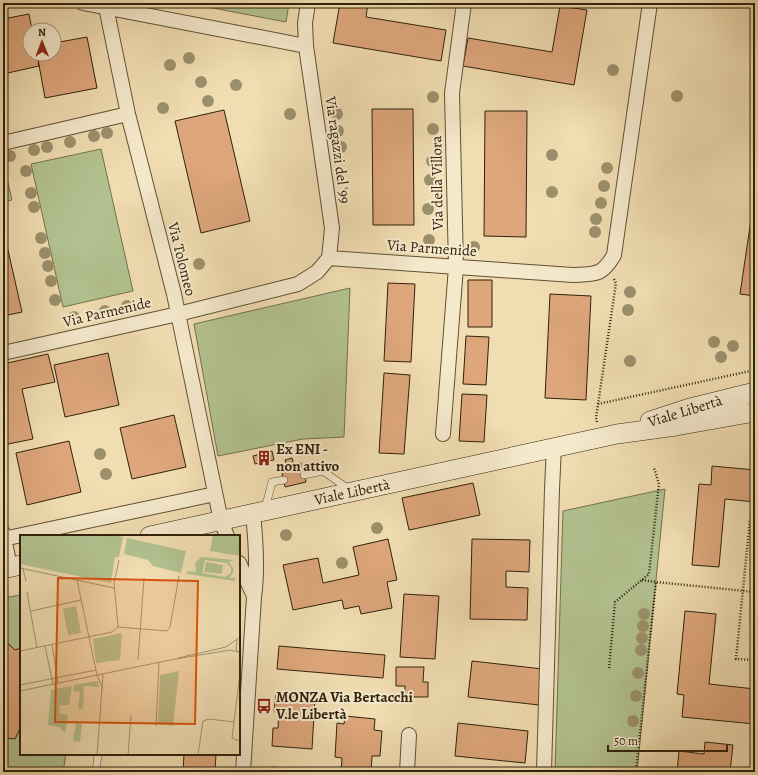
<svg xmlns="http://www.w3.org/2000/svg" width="758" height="775" viewBox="0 0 758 775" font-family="Alegreya,serif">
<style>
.green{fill:#b3c291;stroke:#72724e}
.building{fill:#dda67b;stroke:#30210c}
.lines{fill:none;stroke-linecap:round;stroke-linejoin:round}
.service-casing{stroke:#605035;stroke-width:8}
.minor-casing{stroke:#605035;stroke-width:16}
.secondary-casing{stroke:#30210c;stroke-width:20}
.path{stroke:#30210c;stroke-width:2.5;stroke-dasharray:1 2;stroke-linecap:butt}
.service{stroke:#f5e9cc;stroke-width:7}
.minor{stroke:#f5e9cc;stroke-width:14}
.secondary{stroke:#f5e9cc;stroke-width:19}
.tree{fill:#9c906c}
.labels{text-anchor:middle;stroke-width:4;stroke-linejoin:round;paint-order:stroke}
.street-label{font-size:15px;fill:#30210c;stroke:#f5e9cc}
.poi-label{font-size:15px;font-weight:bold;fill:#30210c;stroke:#f5e9cc;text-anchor:start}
.inset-road{fill:none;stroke:#a3926f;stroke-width:1}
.view{fill:#d6530c;fill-opacity:0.15;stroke:#d6530c;stroke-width:2}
.inset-edge{fill:none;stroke:#30210c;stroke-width:2}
</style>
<rect width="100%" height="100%" fill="#f0ddb1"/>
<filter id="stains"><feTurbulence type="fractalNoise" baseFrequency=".005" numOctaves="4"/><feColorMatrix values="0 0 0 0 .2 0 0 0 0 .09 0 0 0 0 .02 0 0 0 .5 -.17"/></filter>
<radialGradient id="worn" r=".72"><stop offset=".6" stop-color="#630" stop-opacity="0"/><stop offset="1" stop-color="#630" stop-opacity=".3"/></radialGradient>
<path class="green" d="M187 3H289L286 22Z
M101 149 133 291 63 307 31 164Z
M3 170H5L12 200 3 202Z
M350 288 344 437 303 439 218 456 194 324Z
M665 489 637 772H555L563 511Z
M21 595V711L19 731 21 732V754H66L63 772H3V598Z"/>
<path class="building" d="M340 3H368L366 17 446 30 441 61 333 43Z
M560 6 587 10 574 85 463 66 468 38 552 52Z
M29 14 32 30H30V54H37L39 66 3 74V19Z
M87 37 97 88 45 98 37 54H54V43Z
M372 109H413L414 225H373Z
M224 110 250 221 201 233 175 121Z
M485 111H527L526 237 484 236Z
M755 193V296L740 294Z
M3 228 22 312 3 316Z
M468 280H492V327H468Z
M388 283 415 284 411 362 384 361Z
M550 294 591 296 586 400 545 398Z
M466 336 489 337 486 385 463 384Z
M108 353 119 405 65 417 54 365Z
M48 354 55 382 22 389 33 439 3 445V364Z
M384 373 410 375 404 454 379 453Z
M462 394 487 395 484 442 459 441Z
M174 415 186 467 132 479 120 428Z
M69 441 81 492 27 505 16 453Z
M272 451 274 460 255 464 253 456Z
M292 458 294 465 301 463 306 482 285 487 281 468 287 467 285 460Z
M712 466 755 470V502L725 499 719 567 692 565 699 484 711 485Z
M473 483 480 515 409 530 402 498Z
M388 539 397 580 387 582 392 608 361 614 359 606 344 609 342 600 293 610 283 565 318 558 323 583 359 575 353 547Z
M472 539 530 540 529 572 506 571V587L528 588 527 620 470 619Z
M404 594 439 596 435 659 400 657Z
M685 611 716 614 709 684 755 689V724L682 717 684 695 677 694Z
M3 639 15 650 21 648V717L19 731 15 739 7 738 3 722Z
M279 646 385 655 383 678 277 669Z
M472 661 543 669 539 705 468 697Z
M396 667H424L423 682H428V697H405V686H396Z
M276 695 315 698 312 749 272 746 273 728H278L279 711H274Z
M345 716 375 719 374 730 382 731 380 756H372L371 772H334H341L342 758 335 757 337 723 344 724Z
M458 723 528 731 525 763 455 756Z
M705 742 733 745 730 772H677L679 751 704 754Z
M184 754H216L215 772H183Z
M271 767 311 771V772H270Z"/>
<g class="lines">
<defs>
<path id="service" d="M304 475 323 471 350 490
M265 509 272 482 284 480
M96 772 98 754"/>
<path id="minor" d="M83 3 306 46
M308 3 305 23 306 46 332 228 329 258
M106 7 128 114 174 294 221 521 227 536
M3 143 128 114
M329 258 573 275C595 274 602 276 614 255L650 3
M3 353 178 314 298 284 317 272 329 258
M443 434 456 267 452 93 464 3
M3 533 10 567
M3 539 215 494
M239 563 254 596
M243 772 254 597C258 569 256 542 253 514
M407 772 409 735
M544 772 552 489 554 447"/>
<path id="secondary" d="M650 421 690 408 755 392
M150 536 617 434 676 426 755 412
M3 569 21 565"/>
</defs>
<use href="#service" class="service-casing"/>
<use href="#minor" class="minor-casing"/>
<use href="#secondary" class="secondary-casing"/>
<path class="path" d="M598 404 755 370
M597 422 596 418 616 283 614 279
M755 521 750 520 736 659 755 660
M642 580 656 582 755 592
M609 668 615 602 649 574 659 484 654 468
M636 772 656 582"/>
<use href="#service" class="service"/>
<use href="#minor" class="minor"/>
<use href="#secondary" class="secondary"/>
</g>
<g class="tree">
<circle cx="189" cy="58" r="6"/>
<circle cx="170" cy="65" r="6"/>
<circle cx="613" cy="70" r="6"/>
<circle cx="201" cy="82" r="6"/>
<circle cx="236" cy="85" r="6"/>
<circle cx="677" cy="96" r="6"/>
<circle cx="433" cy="97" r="6"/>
<circle cx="208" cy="101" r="6"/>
<circle cx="163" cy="108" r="6"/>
<circle cx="290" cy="114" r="6"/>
<circle cx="337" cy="114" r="6"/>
<circle cx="433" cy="129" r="6"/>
<circle cx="338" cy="131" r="6"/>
<circle cx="107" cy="133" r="6"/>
<circle cx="94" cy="136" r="6"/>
<circle cx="70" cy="142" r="6"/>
<circle cx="47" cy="147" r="6"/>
<circle cx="341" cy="147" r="6"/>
<circle cx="34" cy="150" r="6"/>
<circle cx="552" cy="155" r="6"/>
<circle cx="10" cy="156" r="6"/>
<circle cx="432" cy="161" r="6"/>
<circle cx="607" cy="168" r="6"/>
<circle cx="26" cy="171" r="6"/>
<circle cx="430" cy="180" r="6"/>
<circle cx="604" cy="186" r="6"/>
<circle cx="552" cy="192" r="6"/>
<circle cx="31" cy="193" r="6"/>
<circle cx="601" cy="203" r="6"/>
<circle cx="34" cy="207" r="6"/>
<circle cx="428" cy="209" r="6"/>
<circle cx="596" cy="219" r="6"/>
<circle cx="595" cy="232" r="6"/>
<circle cx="41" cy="238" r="6"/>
<circle cx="429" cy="240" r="6"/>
<circle cx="474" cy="247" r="6"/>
<circle cx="45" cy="253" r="6"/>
<circle cx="199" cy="264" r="6"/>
<circle cx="48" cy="266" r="6"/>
<circle cx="51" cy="281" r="6"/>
<circle cx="630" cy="292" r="6"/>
<circle cx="55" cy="300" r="6"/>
<circle cx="127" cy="306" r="6"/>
<circle cx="628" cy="310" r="6"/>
<circle cx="105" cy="311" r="6"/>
<circle cx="74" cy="317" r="6"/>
<circle cx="714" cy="342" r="6"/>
<circle cx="733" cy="346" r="6"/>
<circle cx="721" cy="357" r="6"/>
<circle cx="630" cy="361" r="6"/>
<circle cx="100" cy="454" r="6"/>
<circle cx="106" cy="474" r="6"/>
<circle cx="377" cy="528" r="6"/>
<circle cx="286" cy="535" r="6"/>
<circle cx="342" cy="563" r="6"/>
<circle cx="644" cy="614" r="6"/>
<circle cx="643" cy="626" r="6"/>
<circle cx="642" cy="638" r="6"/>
<circle cx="641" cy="650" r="6"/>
<circle cx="638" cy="673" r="6"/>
<circle cx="636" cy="696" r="6"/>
<circle cx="633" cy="721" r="6"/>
</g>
<defs>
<symbol id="building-bare" viewBox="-9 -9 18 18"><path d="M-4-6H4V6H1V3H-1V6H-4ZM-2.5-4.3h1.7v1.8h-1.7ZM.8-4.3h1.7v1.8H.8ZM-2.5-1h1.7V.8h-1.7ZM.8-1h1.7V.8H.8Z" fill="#8f2418" stroke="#f5e9cc" stroke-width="2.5" paint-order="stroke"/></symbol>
<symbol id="bus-bare" viewBox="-9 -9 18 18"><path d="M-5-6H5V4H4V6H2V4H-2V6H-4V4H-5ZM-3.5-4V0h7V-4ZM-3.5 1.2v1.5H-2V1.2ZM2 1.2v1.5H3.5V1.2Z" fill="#8f2418" stroke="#f5e9cc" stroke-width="2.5" paint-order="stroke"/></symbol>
</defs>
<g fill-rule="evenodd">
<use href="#building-bare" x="253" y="447" width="22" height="22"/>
<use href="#bus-bare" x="253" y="695" width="22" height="22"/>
</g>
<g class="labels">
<g class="street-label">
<text transform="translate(338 150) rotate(82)" y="5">Via ragazzi del '99</text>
<text transform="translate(437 183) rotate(-91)" y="5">Via della Villora</text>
<text transform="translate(432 248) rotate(4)" y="5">Via Parmenide</text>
<text transform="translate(182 259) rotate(76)" y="5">Via Tolomeo</text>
<text transform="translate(107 312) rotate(-13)" y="5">Via Parmenide</text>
<text transform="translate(685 411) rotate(-17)" y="5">Viale Libertà</text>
<text transform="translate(352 492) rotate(-12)" y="5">Viale Libertà</text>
</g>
<g class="poi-label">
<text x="276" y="454">Ex ENI -<tspan x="276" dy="17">non attivo</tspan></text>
<text x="276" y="702">MONZA Via Bertacchi<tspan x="276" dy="17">V.le Libertà</tspan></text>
</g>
</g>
<g transform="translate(20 535)">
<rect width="220" height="220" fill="#f0ddb1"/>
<path d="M0 0H95L103 2 99 22H95L91 48 0 29ZM193 0H220V21L190 16ZM107 3 166 16 161 38 133 31 128 25 104 19ZM181 22 214 25 209 27 214 35 210 43H215V46L167 39V36L176 37 175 28ZM185 25 207 28 211 33V38L205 42 182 38ZM186 27 203 30 202 39 184 37ZM56 71 61 98 48 100 43 74ZM102 98 100 125 76 128 73 104ZM159 136 153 191 138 189 140 140ZM77 146 80 152 64 151 63 174 58 173 60 157 53 156 54 150ZM52 151 49 170H40L39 178 48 181 45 198 39 192 28 190 31 155ZM56 188 62 189 60 207 53 206Z" fill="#b3c291" fill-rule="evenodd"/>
<path class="inset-road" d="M0 33 94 53M3 34 6 46M57 45 77 140 83 154M7 57 17 113M11 76 61 65M98 92 94 48 99 25M217 105 216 114 220 119M32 110 38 148M25 111 33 149M0 116 92 97 98 92 147 96 150 92 159 41M158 123 206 112 220 102M118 125 124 43M220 139 212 203 220 206M0 150 76 135M0 156 150 125 210 115 218 117M136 191 139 128M77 220 83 139M108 220 111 180M178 220 183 186 189 184 214 187"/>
<path class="view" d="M38 43 178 46 175 189 35 187Z"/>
<rect width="220" height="220" class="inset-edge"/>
</g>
<rect width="758" height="775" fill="none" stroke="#f0ddb1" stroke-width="16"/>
<rect x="4" y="4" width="750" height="767" fill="none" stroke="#30210c" stroke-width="2"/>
<rect x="8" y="8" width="742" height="759" fill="none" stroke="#30210c"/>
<g transform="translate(42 42) rotate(359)"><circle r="19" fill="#f5e9cc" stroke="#a6997f"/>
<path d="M0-3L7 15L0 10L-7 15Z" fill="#8f2418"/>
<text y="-6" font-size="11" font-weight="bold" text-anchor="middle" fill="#30210c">N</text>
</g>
<path d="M608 745v6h119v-6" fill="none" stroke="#30210c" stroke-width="2"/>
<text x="614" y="745" font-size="12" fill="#30210c" stroke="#f5e9cc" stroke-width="3" paint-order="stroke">50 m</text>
<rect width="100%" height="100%" filter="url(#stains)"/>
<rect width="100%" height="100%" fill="url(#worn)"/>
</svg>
